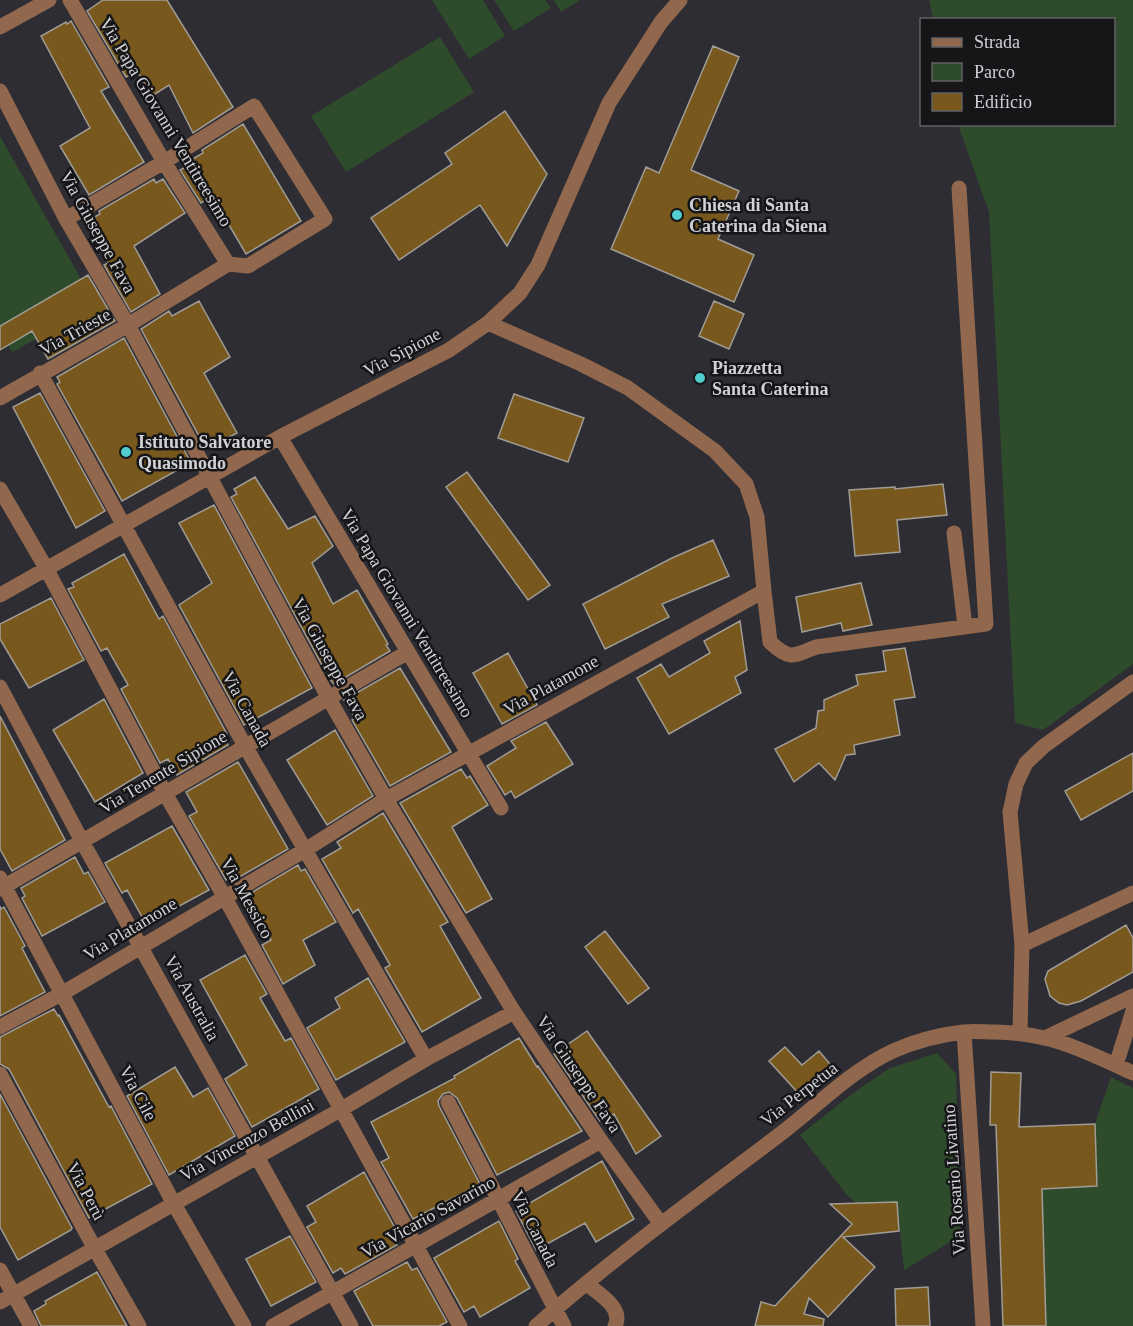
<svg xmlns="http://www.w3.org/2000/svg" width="1133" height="1326" viewBox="0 0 1133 1326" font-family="'Times New Roman',serif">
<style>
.green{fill:#2e4b2b}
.building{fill:#78581c;stroke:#a09c96;stroke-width:1.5}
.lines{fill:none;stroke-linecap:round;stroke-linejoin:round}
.minor{stroke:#91684d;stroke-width:15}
.poi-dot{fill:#52cdd0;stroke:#161618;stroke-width:2}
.labels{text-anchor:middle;stroke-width:5;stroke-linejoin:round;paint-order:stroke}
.street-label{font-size:18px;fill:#d1d1d5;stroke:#161618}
.poi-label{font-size:18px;font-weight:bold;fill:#d1d1d5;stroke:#161618;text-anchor:start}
</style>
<rect width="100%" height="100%" fill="#2e2d33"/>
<path class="green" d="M432 0H483L505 36 469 59Z
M494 0H545L551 8 514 31Z
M554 0H580L561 12Z
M929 0H1133V664L1043 730 1015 723 989 212 958 125 1114 124V20L933 19Z
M440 37 474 92 346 172 311 116Z
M0 136 81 279 22 313 36 339 12 352 0 331Z
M937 1053 956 1074 960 1236 904 1270 897 1202H880L861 1208 847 1195 800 1135 856 1091 890 1068Z
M1111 1077 1133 1088V1326H1046L1042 1189 1097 1186 1095 1124Z"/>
<path class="building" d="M103 0H167L233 107 193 133 169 85 152 96 137 71 126 77 87 11Z
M71 21 109 87 101 91 144 162 89 195 60 146 90 128 41 36 66 22 67 24Z
M713 46 739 57 691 170 739 191 718 239 754 255 734 302 611 249 646 167 659 173Z
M505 111 547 174 507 246 480 205 399 260 371 218 452 164 445 153Z
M243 124 301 221 246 254 212 196 201 203 180 170 193 163 191 160 203 153 202 150Z
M154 179 156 183 163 179 185 213 134 246 160 294 131 312 104 265 108 263 86 222 100 214 99 211Z
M88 275 115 321 48 359 32 331 0 350V326Z
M199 301 230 357 204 373 237 433 206 449 141 329 169 311 172 316Z
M714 301 744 314 729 349 699 336Z
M124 338 189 459 181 463 183 467 122 501 57 384 60 382 57 377Z
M40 393 105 511 76 528 13 407Z
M514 394 584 418 568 462 498 438Z
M467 472 550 585 528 600 446 487Z
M255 477 288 529 315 516 333 546 312 563 333 604 357 590 388 644 386 645 390 651 334 684 329 678 231 497 237 494 234 489Z
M943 484 947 515 897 520 900 552 855 556 849 490 895 487V489Z
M214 505 312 688 244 725 179 605 212 583 179 523Z
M713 540 729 576 662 604 669 617 605 649 583 604 672 558Z
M124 554 159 619 163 616 227 734 224 736 228 745 177 775 168 759 160 763 121 689 128 685 107 648 101 651 68 589 74 587 72 583Z
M861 583 872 625 843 631 841 623 802 632 796 597Z
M51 598 84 660 29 688 0 639V624Z
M740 621 747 670 735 677 741 693 669 734 637 678 661 664 669 677 710 653 704 641Z
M905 648 915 697 894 700 900 735 854 745 855 754 846 755 835 780 819 763 794 782 775 749 816 728 818 711 824 710V700L858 685 856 675 886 671 883 651Z
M508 653 537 705 502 724 473 673Z
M400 668 451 752 390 786 352 720 355 718 344 700Z
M104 699 143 773 95 802 53 730Z
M0 716 65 840 12 871 0 849Z
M546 722 573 764 515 798 511 791 505 795 487 766 516 748 511 741Z
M335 730 373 796 327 825 287 760Z
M1133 753V791L1081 820 1065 791Z
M238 762 288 849 236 879 234 876 226 880 189 816 197 812 186 792Z
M461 769 467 778 470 776 488 805 452 827 492 899 466 913 400 803Z
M383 813 448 922 440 926 481 998 422 1032 385 968 390 965 358 909 353 913 322 859 341 848 337 842Z
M172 826 209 890 146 924 127 890 122 893 105 863Z
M75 857 84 874 88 872 105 902 42 936 22 898 25 896 21 888Z
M298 865 301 871 305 869 336 922 303 940 315 965 283 984 262 945 271 940 246 896Z
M0 906 1 909 4 907 25 946 22 948 45 992 0 1016Z
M1126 925 1133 938V972L1081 1001 1067 1005 1059 1003 1050 996 1045 979 1048 971Z
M605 931 649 988 628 1004 585 947Z
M245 955 267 994 260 998 285 1041 291 1038 319 1089 252 1127 225 1079 247 1065 200 980Z
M368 978 405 1042 336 1080 307 1028 340 1008 335 998Z
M54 1009 58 1016 59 1015 109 1107 111 1106 152 1184 89 1218 9 1069 0 1064V1037Z
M587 1031 661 1136 636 1154 614 1114 600 1121 554 1054Z
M519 1038 537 1067 538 1066 582 1131 497 1175 457 1098 449 1092 443 1094 438 1101 439 1106 480 1184 413 1219 381 1162 389 1158 371 1122 455 1078 454 1076Z
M785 1047 802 1065 819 1051 835 1070 811 1092 807 1087 799 1094 769 1061Z
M175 1067 193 1097 208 1088 235 1136 169 1175 127 1096Z
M991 1072 1021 1073 1019 1127 1095 1124 1097 1186 1042 1189 1046 1326H1003L996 1125H990Z
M0 1094 72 1228 71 1230 18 1260 0 1227Z
M602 1161 634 1219 596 1242 585 1223 536 1250 516 1211Z
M364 1172 395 1228 389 1231 397 1245 345 1274 341 1268 333 1273 307 1227 316 1222 307 1206Z
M897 1202 899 1231 843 1237 875 1267 828 1317 809 1298 804 1314 824 1319 823 1326H755L761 1302 775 1306 852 1224 830 1204Z
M499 1221 518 1259 515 1261 530 1288 480 1317 474 1306 464 1312 434 1258Z
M290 1236 316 1282 271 1306 246 1259Z
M407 1262 412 1270 417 1268 447 1322 439 1326H373L354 1291Z
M97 1272 127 1326H41L34 1311 46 1304 45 1301Z
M928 1287 930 1326H896L895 1289Z"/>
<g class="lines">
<path class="minor" d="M70 0 164 162 228 264
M0 27 49 0
M0 91 66 219 128 325 329 699 386 799 514 1012 601 1141 661 1224
M40 373 245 746 426 1059
M0 398 128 325 228 264 248 266 325 219 254 106 164 162 66 219
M280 437 501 808
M0 489 46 568 166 795 224 896 460 1326
M954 533 965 627
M764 591 770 642C790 661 794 656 816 647L986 624 959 188
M0 595 280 437 449 350 488 323 520 293 538 265 609 103 661 22 680 0
M0 687 83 843 351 1326
M0 878 174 1204 244 1326
M0 889 408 652
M1022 945 1133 893
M0 1027 63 993 305 850 386 799 764 591 757 517 746 484 715 451 628 388 581 364 488 323
M964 1032 983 1326
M1020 1033 1022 945 1010 812 1016 784 1026 763 1044 746 1133 682
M1047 1037 1133 996
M1116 1065 1133 1011
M0 1074 95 1249 139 1326
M448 1102 564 1326
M0 1270 31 1326
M587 1284C599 1294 624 1308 615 1326
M0 1302 340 1110 426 1059 514 1012
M273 1326 601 1141
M536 1326C614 1257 700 1195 783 1132 818 1105 852 1070 893 1051 915 1041 939 1035 963 1032 973 1031 984 1032 995 1032 1051 1033 1083 1050 1133 1073"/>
</g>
<g class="poi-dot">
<circle cx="677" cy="215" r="6"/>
<circle cx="700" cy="378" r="6"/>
<circle cx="126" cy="452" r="6"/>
</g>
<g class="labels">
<g class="street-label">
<text transform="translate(166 122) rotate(59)" y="6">Via Papa Giovanni Ventitreesimo</text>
<text transform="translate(98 232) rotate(61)" y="6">Via Giuseppe Fava</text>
<text transform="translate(75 332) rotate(-29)" y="6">Via Trieste</text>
<text transform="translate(402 352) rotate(-28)" y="6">Via Sipione</text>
<text transform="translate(407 613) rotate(59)" y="6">Via Papa Giovanni Ventitreesimo</text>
<text transform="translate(330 659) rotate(61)" y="6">Via Giuseppe Fava</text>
<text transform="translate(551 685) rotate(-29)" y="6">Via Platamone</text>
<text transform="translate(247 709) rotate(61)" y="6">Via Canada</text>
<text transform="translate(163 772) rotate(-31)" y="6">Via Tenente Sipione</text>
<text transform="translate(247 898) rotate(61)" y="6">Via Messico</text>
<text transform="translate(130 929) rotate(-31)" y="6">Via Platamone</text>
<text transform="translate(192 998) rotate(61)" y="6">Via Australia</text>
<text transform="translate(579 1074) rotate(56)" y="6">Via Giuseppe Fava</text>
<text transform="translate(138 1093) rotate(62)" y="6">Via Cile</text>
<text transform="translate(799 1094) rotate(-38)" y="6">Via Perpetua</text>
<text transform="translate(247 1140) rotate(-29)" y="6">Via Vincenzo Bellini</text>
<text transform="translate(954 1180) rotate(-94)" y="6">Via Rosario Livatino</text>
<text transform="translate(86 1191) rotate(62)" y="6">Via Perù</text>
<text transform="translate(428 1217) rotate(-29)" y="6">Via Vicario Savarino</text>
<text transform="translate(535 1229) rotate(63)" y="6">Via Canada</text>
</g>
<g class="poi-label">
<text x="689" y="211">Chiesa di Santa<tspan x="689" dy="21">Caterina da Siena</tspan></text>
<text x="712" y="374">Piazzetta<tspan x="712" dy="21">Santa Caterina</tspan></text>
<text x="138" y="448">Istituto Salvatore<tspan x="138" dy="21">Quasimodo</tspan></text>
</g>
</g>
<rect x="920" y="18" width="195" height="108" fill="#161618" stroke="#616164" stroke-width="1.5"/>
<rect x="932" y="38" width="30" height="9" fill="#91684d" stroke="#616164" stroke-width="1.5"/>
<text x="974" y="48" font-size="18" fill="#d1d1d5">Strada</text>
<rect x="932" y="63" width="30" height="18" fill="#2e4b2b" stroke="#616164" stroke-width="1.5"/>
<text x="974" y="78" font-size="18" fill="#d1d1d5">Parco</text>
<rect x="932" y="93" width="30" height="18" fill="#78581c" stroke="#616164" stroke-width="1.5"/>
<text x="974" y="108" font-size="18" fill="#d1d1d5">Edificio</text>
</svg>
